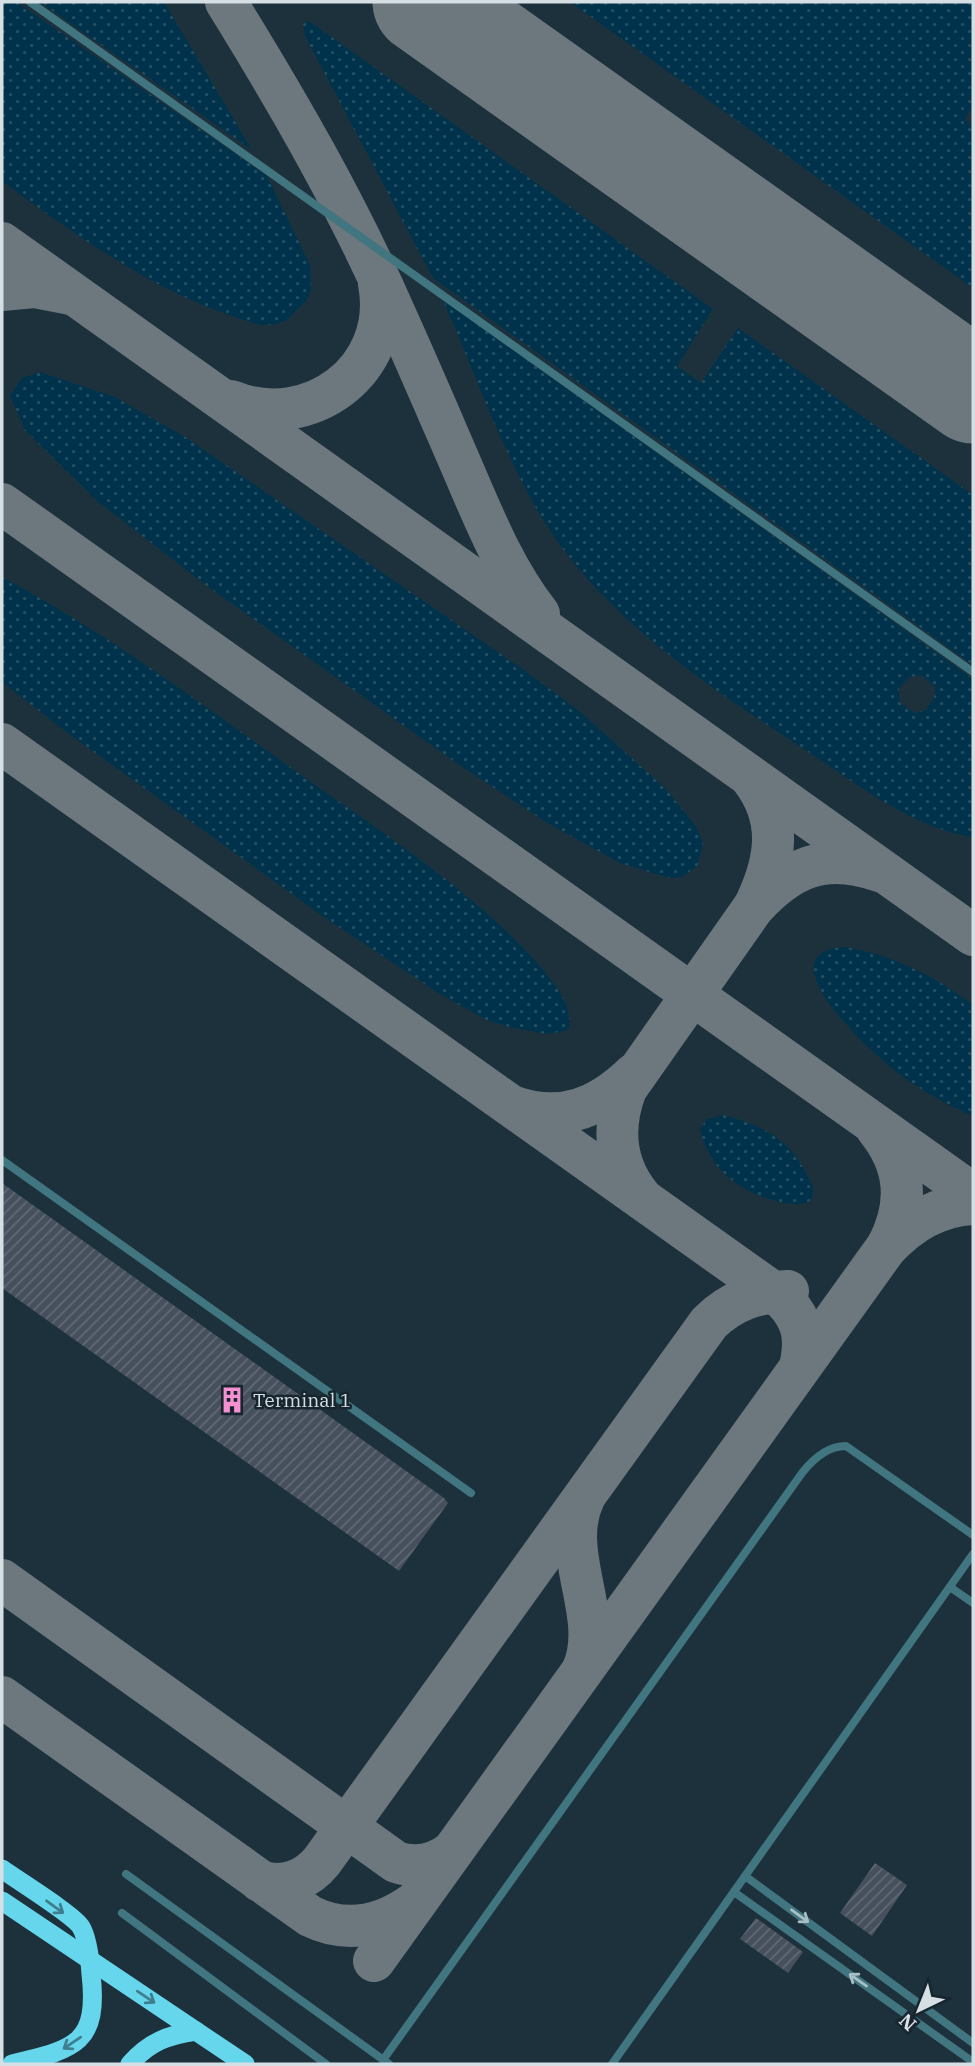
<svg xmlns="http://www.w3.org/2000/svg" width="975" height="2066" font-family="'IBM Plex Serif',serif">
<style>
.built{fill:#1c313c}
.grass{fill:url(#grass-dots);fill-rule:evenodd}
.lines{fill:none;stroke-linecap:round;stroke-linejoin:round}
.taxiway{stroke:#6c777e;stroke-width:42}
.runway{stroke:#6c777e;stroke-width:105}
.building{fill:url(#building-hatch)}
.service{stroke:#417580;stroke-width:8}
.trunk{stroke:#66d6ed;stroke-width:19}
.oneway{stroke:#3e7e8e}
.oneway2{stroke:#a9bfc6}
.labels{text-anchor:middle;dominant-baseline:central;stroke-width:5;stroke-linejoin:round;paint-order:stroke}
.poi-label{font-size:19px;fill:#d6dfe4;stroke:#17252e;text-anchor:start}
</style>
<defs>
<pattern id="grass-dots" width="8" height="8" patternUnits="userSpaceOnUse" patternTransform="scale(1.75)"><rect width="8" height="8" fill="#00334b"/><path d="M2 2h.1M6 6h.1" fill="none" stroke="#245065" stroke-width="1.8" stroke-linecap="round"/></pattern>
<pattern id="building-hatch" width="6" height="6" patternUnits="userSpaceOnUse" patternTransform="scale(1.75)"><rect width="6" height="6" fill="#46505d"/><path d="M-1 1l2-2M0 6l6-6M5 7l2-2" fill="none" stroke="#606974"/></pattern>
</defs>
<rect width="100%" height="100%" fill="#17252e"/>
<rect class="built" x="2" y="2" width="971" height="2062"/>
<g class="grass">
<path d="M 2,2 L 17,2 L 267,176 L 310,265 L 311,290 L 307,300 L 287,320 L 273,325 L 261,325 C 164,299 82,240 2,181 Z"/>
<path d="M 40,2 L 164,2 L 252,150 Z"/>
<path d="M 570,2 L 973,2 L 973,106 L 965,119 L 973,126 L 973,288 Z"/>
<path d="M 309,21 L 713,309 L 677,366 L 701,383 L 738,328 L 973,495 L 973,665 L 433,278 L 305,36 L 303,24 Z"/>
<path d="M 443,300 L 973,679 L 973,837 C 914,829 859,785 810,753 C 710,687 602,619 539,513 C 500,446 474,371 443,300 ZM 922,675 L 935,687 L 935,696 L 926,710 L 915,713 L 900,703 L 899,688 L 910,677 Z"/>
<path d="M 40,372 L 115,397 L 185,437 L 524,670 L 578,710 L 665,788 L 697,828 L 703,843 L 697,866 L 682,877 L 669,878 L 620,863 L 546,822 L 458,764 L 207,586 L 96,500 L 25,430 L 10,396 L 22,378 Z"/>
<path d="M 2,577 C 105,632 199,702 294,770 C 374,827 474,891 539,965 C 552,980 576,1009 568,1030 L 547,1034 L 509,1027 L 487,1020 L 440,994 L 321,915 L 65,731 L 2,682 Z"/>
<path d="M 845,947 C 893,955 935,976 973,1005 L 973,1116 C 949,1106 924,1092 902,1076 C 878,1059 758,952 845,947 Z"/>
<path d="M 724,1115 C 762,1126 788,1137 807,1175 C 812,1184 816,1191 810,1201 C 799,1206 788,1204 777,1201 C 739,1192 709,1169 700,1129 L 707,1119 Z"/>
</g>
<g class="lines">
<g class="taxiway">
<path d="M 226,2 C 288,102 348,206 395,314 C 419,367 442,421 465,474 C 486,523 506,572 539,614"/>
<path d="M 2,243 L 973,935"/>
<path d="M 2,290 L 34,287 L 70,294"/>
<path d="M 231,401 C 309,433 395,370 379,284"/>
<path d="M 2,504 L 973,1194"/>
<path d="M 2,744 L 784,1300 C 804,1321 806,1340 800,1367"/>
<path d="M 752,779 C 783,820 776,861 755,905"/>
<path d="M 514,1107 C 561,1123 599,1108 634,1074"/>
<path d="M 877,1129 C 907,1166 909,1205 887,1247"/>
<path d="M 640,1196 C 614,1164 612,1126 626,1089 L 753,908 C 790,867 825,852 879,871"/>
<path d="M 2,1580 L 396,1862 C 416,1869 435,1865 452,1852"/>
<path d="M 583,1669 C 606,1615 558,1553 584,1498"/>
<path d="M 2,1697 L 310,1916 C 346,1934 382,1926 414,1903"/>
<path d="M 260,1881 C 283,1889 307,1880 322,1861 L 709,1323 C 732,1300 756,1293 788,1291"/>
<path d="M 374,1961 L 886,1248 C 911,1222 937,1206 973,1204"/>
</g>
<path class="runway" d="M 425,2 L 973,391"/>
</g>
<g class="building">
<path d="M 2,1183 L 444,1498 L 448,1503 L 399,1571 L 2,1288 Z"/>
<path d="M 875,1863 L 907,1885 L 872,1936 L 840,1913 Z"/>
<path d="M 756,1918 L 803,1952 L 788,1973 L 740,1939 Z"/>
</g>
<g class="lines">
<g class="service">
<path d="M 30,2 L 973,672"/>
<path d="M 2,1160 L 471,1493"/>
<path d="M 950,1587 L 973,1603"/>
<path d="M 126,1874 L 389,2064"/>
<path d="M 745,1876 L 973,2043"/>
<path d="M 734,1892 L 973,2062"/>
<path d="M 122,1913 L 326,2064"/>
<path d="M 383,2060 L 802,1473 C 813,1459 827,1446 846,1446 L 973,1535"/>
<path d="M 612,2064 L 973,1554"/>
</g>
<g class="trunk">
<path d="M 2,1869 C 17,1880 74,1915 81,1927 C 88,1939 90,1960 91,1974 C 99,2045 74,2049 12,2064"/>
<path d="M 2,1901 L 245,2064"/>
<path d="M 130,2064 C 149,2042 168,2035 196,2031"/>
</g>
</g>
<defs><path id="oneway-shaft" d="M-6 0H5M1.5-3L5.5 0L1.5 3" fill="none" stroke-width="1.6" stroke-linecap="round" stroke-linejoin="round" transform="scale(1.75)"/></defs>
<g class="oneway">
<use href="#oneway-shaft" transform="translate(55 1907) rotate(36)"/>
<use href="#oneway-shaft" transform="translate(146 1997) rotate(34)"/>
<use href="#oneway-shaft" transform="translate(72 2043) rotate(146)"/>
</g>
<g class="oneway2">
<use href="#oneway-shaft" transform="translate(800 1916) rotate(36)"/>
<use href="#oneway-shaft" transform="translate(858 1980) rotate(-145)"/>
</g>
<defs>
<g id="building-bare" transform="scale(2.1)"><path d="M-4-6H4V6H1V3H-1V6H-4ZM-2.5-4.3h1.7v1.8h-1.7ZM.8-4.3h1.7v1.8H.8ZM-2.5-1h1.7V.8h-1.7ZM.8-1h1.7V.8H.8Z" fill="#f590d1" stroke="#17252e" stroke-width="2.5" paint-order="stroke"/></g>
</defs>
<g fill-rule="evenodd">
<use href="#building-bare" x="232" y="1400"/>
</g>
<g class="labels">
<g class="poi-label">
<text x="253" y="1400">Terminal 1</text>
</g>
</g>
<rect width="975" height="2066" fill="none" stroke="#d6dfe4" stroke-width="7"/>
<g transform="translate(919 2010) rotate(223)" stroke="#17252e" stroke-width="5" paint-order="stroke">
<path d="M0-5L12 26L0 18L-12 26Z" fill="#d6dfe4"/>
<text y="-10" font-size="19" font-weight="bold" text-anchor="middle" fill="#d6dfe4">N</text>
</g>
</svg>
